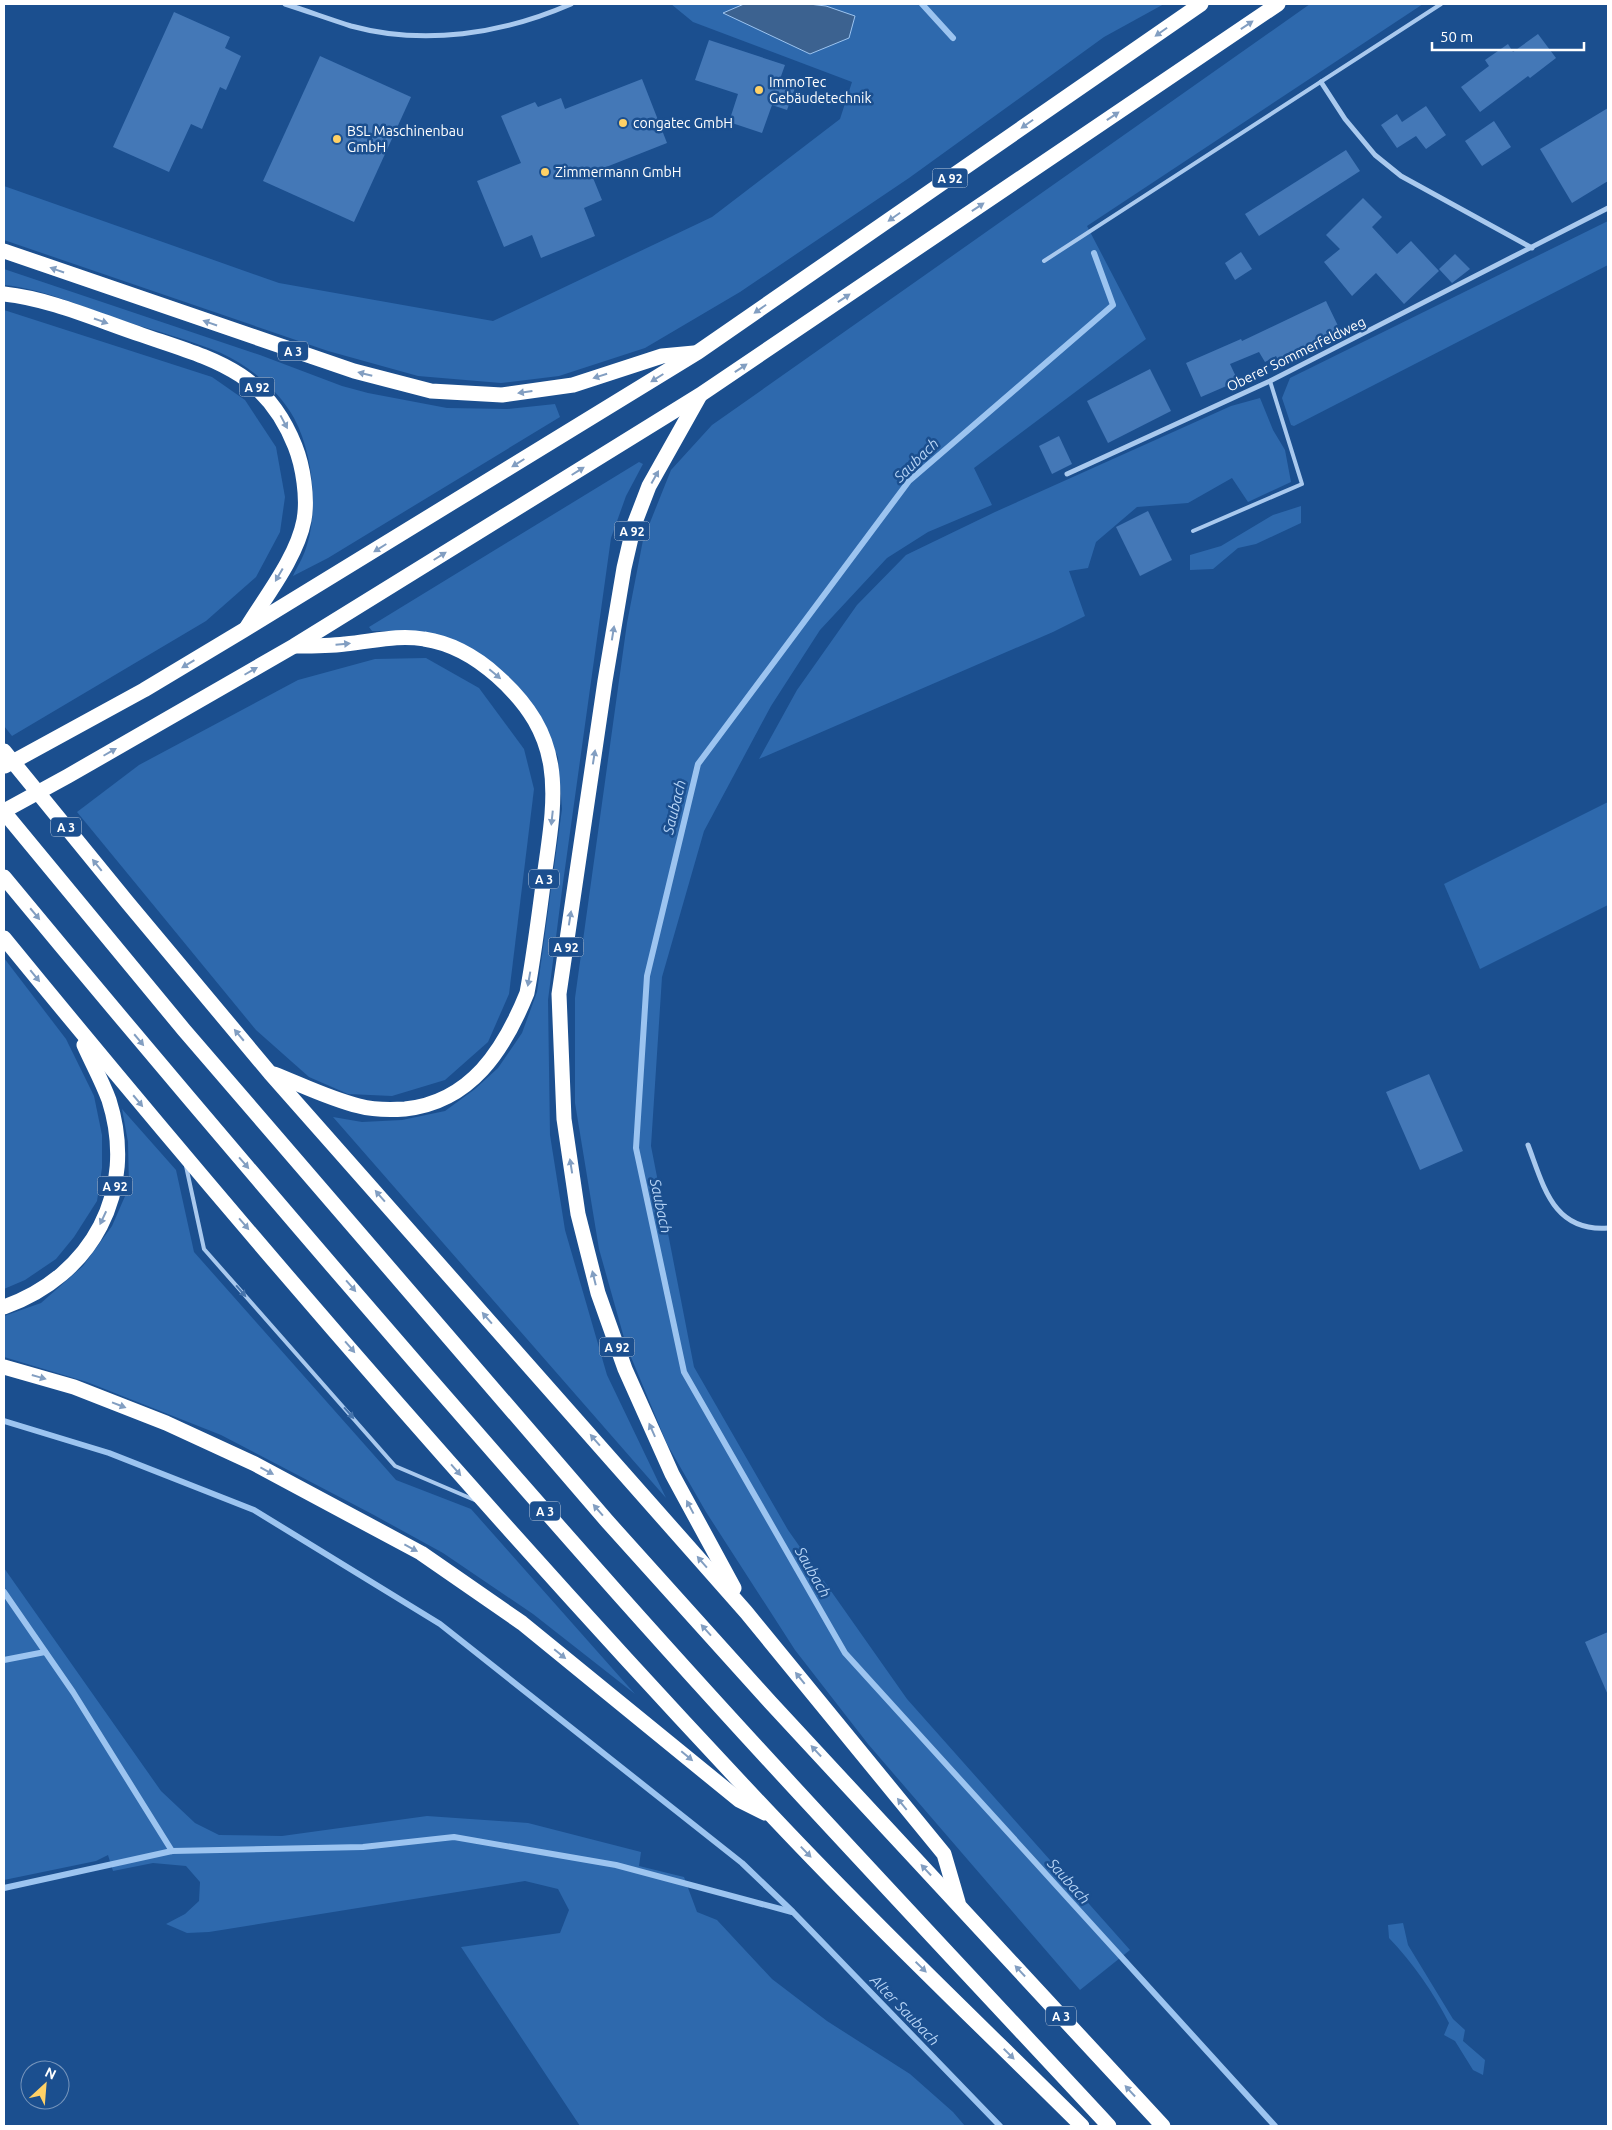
<svg xmlns="http://www.w3.org/2000/svg" width="1612" height="2130" font-family="Ubuntu,sans-serif">
<style>
.green{fill:#2e69ad}
.water{fill:#3c6290;stroke:#9cc4f0}
.lines{fill:none;stroke-linecap:round;stroke-linejoin:round}
.stream{stroke:#9cc4f0;stroke-width:6}
.building{fill:#4478b7}
.service{stroke:#a9c9ee;stroke-width:4}
.minor{stroke:#a9c9ee;stroke-width:5}
.motorway{stroke:#fff;stroke-width:15}
.oneway{fill:#829ec1}
.oneway2{fill:#4674ac}
.poi-dot{fill:#ffd166;stroke:#1b4f8f;stroke-width:2}
.labels{text-anchor:middle;dominant-baseline:central;stroke-width:5;stroke-linejoin:round;paint-order:stroke}
.shield{fill:#1b4f8f;stroke:#bbcadd;stroke-width:1}
.shield-label{font-size:12px;font-weight:bold;fill:#fff}
.poi-label{font-size:14px;fill:#fff;stroke:#1b4f8f;text-anchor:start}
.street-label{font-size:14px;fill:#fff;stroke:#1b4f8f}
.water-label{font-size:15px;font-style:italic;fill:#b5d3f5;stroke:#1b4f8f}
</style>
<rect width="100%" height="100%" fill="#1b4f8f"/>
<g class="green">
<path d="M 671,4 L 1164,4 L 1104,37 L 909,178 L 740,292 L 645,348 L 559,376 L 501,383 L 418,376 L 328,351 L 4,240 L 4,186 L 279,283 L 493,321 L 712,217 L 840,119 L 852,82 L 693,22 Z"/>
<path d="M 1310,4 L 1423,4 L 1087,226 L 1146,339 L 974,468 L 992,505 L 928,532 L 887,558 L 820,630 L 771,706 L 704,831 L 662,977 L 651,1146 L 694,1367 L 788,1530 L 907,1699 L 1130,1950 L 1080,1990 L 868,1744 L 795,1650 L 706,1512 L 667,1444 L 626,1345 L 599,1249 L 575,1103 L 575,998 L 627,623 L 643,540 L 671,470 L 712,425 Z"/>
<path d="M 1608,221 L 1608,265 L 1294,426 L 1291,425 L 1282,398 L 1290,378 Z"/>
<path d="M 4,269 L 260,355 L 342,386 L 368,393 L 447,408 L 507,409 L 555,404 L 560,417 L 328,558 L 293,576 C 297,567 303,558 306,548 C 319,511 313,453 294,418 C 279,391 250,366 221,353 C 190,340 156,331 124,321 C 88,309 41,288 4,285 Z"/>
<path d="M 4,310 L 212,377 L 245,400 L 276,447 L 285,497 L 280,532 L 256,577 L 206,621 L 12,736 L 4,726 Z"/>
<path d="M 1260,398 L 1273,430 L 1285,450 L 1291,482 L 1248,502 L 1232,478 L 1188,503 L 1137,507 L 1096,542 L 1088,568 L 1069,571 L 1085,616 L 1053,632 L 759,759 L 797,690 L 857,605 L 906,555 L 995,512 L 1231,406 Z"/>
<path d="M 639,462 L 643,464 L 626,496 L 611,538 L 562,890 L 548,1000 L 550,1135 L 565,1230 L 607,1375 L 666,1498 L 333,1117 L 362,1122 L 402,1120 L 445,1111 L 475,1089 L 498,1068 L 522,1033 L 537,992 L 562,809 L 558,757 L 536,712 L 494,667 L 407,631 L 372,631 L 369,627 Z"/>
<path d="M 1301,506 L 1301,523 L 1256,544 L 1238,548 L 1213,569 L 1190,570 L 1190,555 L 1221,546 L 1273,515 Z"/>
<path d="M 426,658 L 479,688 L 524,749 L 534,789 L 509,994 L 488,1042 L 445,1080 L 392,1096 L 348,1094 L 309,1077 L 256,1030 L 77,812 L 139,765 L 298,680 L 375,659 Z"/>
<path d="M 1608,802 L 1608,905 L 1480,969 L 1444,884 Z"/>
<path d="M 4,958 L 66,1039 L 94,1096 L 102,1135 L 102,1168 L 97,1201 L 74,1237 L 56,1259 L 25,1280 L 4,1289 Z"/>
<path d="M 122,1109 L 176,1170 L 194,1252 L 396,1480 L 471,1509 L 635,1694 L 533,1614 L 443,1553 L 372,1514 L 221,1435 L 87,1382 L 4,1357 L 4,1316 L 41,1303 L 83,1266 L 112,1226 L 129,1187 L 128,1142 Z"/>
<path d="M 4,1568 L 161,1791 L 195,1823 L 219,1835 L 282,1836 L 427,1816 L 528,1823 L 641,1852 L 639,1866 L 684,1877 L 697,1912 L 717,1920 L 772,1979 L 827,2021 L 910,2074 L 953,2112 L 965,2126 L 580,2126 L 461,1947 L 560,1933 L 569,1910 L 558,1889 L 525,1881 L 209,1932 L 187,1933 L 166,1924 L 185,1914 L 199,1901 L 200,1882 L 186,1866 L 153,1863 L 113,1871 L 108,1855 L 96,1861 L 4,1880 Z"/>
<path d="M 1403,1923 L 1408,1945 L 1453,2019 L 1465,2030 L 1463,2041 L 1485,2060 L 1483,2075 L 1473,2070 L 1455,2041 L 1444,2035 L 1449,2023 C 1433,1992 1413,1963 1389,1938 L 1388,1925 Z"/>
</g>
<path class="water" d="M 744,4 L 809,4 L 826,6 L 855,16 L 849,38 L 810,54 L 723,13 Z"/>
<g class="lines">
<g class="stream">
<path d="M 922,4 L 953,38"/>
<path d="M 1094,253 L 1113,305 L 909,481 L 698,764 L 647,976 L 636,1148 L 684,1372 L 845,1653 L 1275,2126"/>
<path d="M 4,1421 L 109,1453 L 254,1510 L 440,1624 L 742,1863 L 793,1912 L 1000,2126"/>
<path d="M 4,1592 L 73,1692 L 172,1851"/>
<path d="M 4,1660 L 45,1652"/>
<path d="M 4,1888 L 172,1851 L 363,1847 L 454,1837 L 616,1865 L 792,1912"/>
</g>
</g>
<g class="building">
<path d="M 174,12 L 230,37 L 225,48 L 241,56 L 226,90 L 220,87 L 202,129 L 191,124 L 169,172 L 113,147 Z"/>
<path d="M 1538,34 L 1556,58 L 1530,78 L 1528,76 L 1480,112 L 1461,87 L 1489,66 L 1485,60 L 1508,44 L 1513,52 Z"/>
<path d="M 709,40 L 785,65 L 780,79 L 796,85 L 787,110 L 772,105 L 762,133 L 729,122 L 738,94 L 695,80 Z"/>
<path d="M 320,56 L 411,97 L 354,222 L 263,181 Z"/>
<path d="M 642,79 L 667,143 L 591,173 L 602,200 L 584,208 L 595,236 L 541,258 L 532,235 L 504,247 L 477,181 L 521,163 L 501,116 L 535,102 L 538,107 L 561,98 L 565,109 Z"/>
<path d="M 1426,106 L 1446,135 L 1426,149 L 1416,136 L 1397,148 L 1381,125 L 1397,114 L 1402,122 Z"/>
<path d="M 1608,108 L 1608,181 L 1572,203 L 1540,149 Z"/>
<path d="M 1494,121 L 1511,147 L 1482,166 L 1465,141 Z"/>
<path d="M 1346,150 L 1360,171 L 1259,236 L 1245,214 Z"/>
<path d="M 1363,198 L 1382,217 L 1372,227 L 1397,254 L 1411,241 L 1439,271 L 1404,304 L 1376,273 L 1352,296 L 1324,262 L 1340,249 L 1326,235 Z"/>
<path d="M 1241,252 L 1252,269 L 1235,280 L 1225,263 Z"/>
<path d="M 1455,254 L 1470,269 L 1452,283 L 1439,269 Z"/>
<path d="M 1326,301 L 1340,330 L 1278,360 L 1276,356 L 1265,362 L 1259,352 L 1230,364 L 1238,381 L 1201,397 L 1186,363 L 1241,339 L 1242,341 Z"/>
<path d="M 1150,369 L 1171,411 L 1108,443 L 1087,401 Z"/>
<path d="M 1059,436 L 1072,464 L 1052,474 L 1039,446 Z"/>
<path d="M 1148,511 L 1172,560 L 1140,576 L 1116,527 Z"/>
<path d="M 1429,1074 L 1463,1151 L 1420,1170 L 1386,1092 Z"/>
<path d="M 1608,1632 L 1608,1695 L 1585,1642 Z"/>
</g>
<g class="lines">
<g class="service">
<path d="M 1044,261 L 1441,4"/>
<path d="M 1193,531 L 1302,484 L 1270,381"/>
<path d="M 186,1166 L 204,1249 L 395,1466 L 477,1501"/>
</g>
<g class="minor">
<path d="M 285,4 C 307,11 329,19 351,26 C 424,46 502,34 571,4"/>
<path d="M 1321,82 L 1345,119 L 1375,155 L 1401,176 L 1532,248"/>
<path d="M 1067,474 L 1270,381 L 1608,208"/>
<path d="M 1528,1145 C 1544,1187 1553,1232 1608,1228"/>
</g>
<g class="motorway">
<path d="M 4,251 L 354,371 L 431,391 L 502,395 L 573,385 L 662,356 L 694,353"/>
<path d="M 4,294 C 51,299 97,320 142,335 C 212,359 265,370 295,446 C 303,466 308,498 304,520 C 297,557 266,596 247,627"/>
<path d="M 699,397 L 649,486 L 634,525 L 624,568 L 605,681 L 559,994 L 564,1119 L 578,1214 L 598,1293 L 625,1369 L 672,1474 L 734,1588"/>
<path d="M 4,751 L 128,903 L 270,1073 L 746,1612 L 944,1854 L 958,1902"/>
<path d="M 5,766 L 144,690 L 244,630 L 698,352 L 1201,4"/>
<path d="M 4,811 L 68,776 L 294,646 L 700,395 L 1278,4"/>
<path d="M 4,812 L 184,1030 L 607,1521 L 770,1702 L 1163,2126"/>
<path d="M 4,877 C 191,1103 382,1326 576,1546 C 749,1743 930,1933 1109,2126"/>
<path d="M 4,938 C 251,1240 507,1535 774,1818 C 874,1924 979,2024 1082,2126"/>
<path d="M 274,1074 C 302,1085 330,1099 359,1106 C 374,1110 390,1110 405,1109 C 471,1102 504,1050 527,993 C 534,955 539,916 544,877 C 556,794 567,738 497,676 C 477,658 451,643 424,639 C 397,634 371,642 345,644 C 329,646 312,646 296,646"/>
<path d="M 4,1307 C 92,1276 138,1191 109,1100 C 102,1081 92,1063 84,1045"/>
<path d="M 4,1367 L 74,1387 L 166,1423 L 255,1464 L 421,1553 L 522,1623 L 739,1800 L 765,1813"/>
</g>
</g>
<defs><path id="oneway-solid" d="M-6-.8H1V-3.2L6.5 0L1 3.2V.8H-6Z" transform="scale(1.25)"/></defs>
<g class="oneway">
<use href="#oneway-solid" transform="translate(1247 25) rotate(-34)"/>
<use href="#oneway-solid" transform="translate(1161 32) rotate(145)"/>
<use href="#oneway-solid" transform="translate(1113 116) rotate(-34)"/>
<use href="#oneway-solid" transform="translate(1027 124) rotate(145)"/>
<use href="#oneway-solid" transform="translate(978 207) rotate(-34)"/>
<use href="#oneway-solid" transform="translate(894 217) rotate(145)"/>
<use href="#oneway-solid" transform="translate(57 270) rotate(-161)"/>
<use href="#oneway-solid" transform="translate(844 298) rotate(-34)"/>
<use href="#oneway-solid" transform="translate(760 309) rotate(145)"/>
<use href="#oneway-solid" transform="translate(101 321) rotate(19)"/>
<use href="#oneway-solid" transform="translate(210 323) rotate(-161)"/>
<use href="#oneway-solid" transform="translate(741 368) rotate(-34)"/>
<use href="#oneway-solid" transform="translate(365 374) rotate(-166)"/>
<use href="#oneway-solid" transform="translate(600 376) rotate(162)"/>
<use href="#oneway-solid" transform="translate(657 378) rotate(148)"/>
<use href="#oneway-solid" transform="translate(525 392) rotate(172)"/>
<use href="#oneway-solid" transform="translate(284 422) rotate(62)"/>
<use href="#oneway-solid" transform="translate(518 463) rotate(148)"/>
<use href="#oneway-solid" transform="translate(578 471) rotate(-32)"/>
<use href="#oneway-solid" transform="translate(655 477) rotate(-61)"/>
<use href="#oneway-solid" transform="translate(380 548) rotate(148)"/>
<use href="#oneway-solid" transform="translate(440 556) rotate(-32)"/>
<use href="#oneway-solid" transform="translate(279 575) rotate(120)"/>
<use href="#oneway-solid" transform="translate(613 633) rotate(-81)"/>
<use href="#oneway-solid" transform="translate(343 644) rotate(-5)"/>
<use href="#oneway-solid" transform="translate(188 664) rotate(149)"/>
<use href="#oneway-solid" transform="translate(251 671) rotate(-30)"/>
<use href="#oneway-solid" transform="translate(495 674) rotate(40)"/>
<use href="#oneway-solid" transform="translate(110 752) rotate(-30)"/>
<use href="#oneway-solid" transform="translate(594 757) rotate(-81)"/>
<use href="#oneway-solid" transform="translate(552 818) rotate(96)"/>
<use href="#oneway-solid" transform="translate(97 865) rotate(-129)"/>
<use href="#oneway-solid" transform="translate(35 914) rotate(50)"/>
<use href="#oneway-solid" transform="translate(570 918) rotate(-81)"/>
<use href="#oneway-solid" transform="translate(35 976) rotate(51)"/>
<use href="#oneway-solid" transform="translate(529 979) rotate(100)"/>
<use href="#oneway-solid" transform="translate(239 1035) rotate(-130)"/>
<use href="#oneway-solid" transform="translate(139 1040) rotate(50)"/>
<use href="#oneway-solid" transform="translate(138 1101) rotate(50)"/>
<use href="#oneway-solid" transform="translate(244 1163) rotate(49)"/>
<use href="#oneway-solid" transform="translate(571 1166) rotate(-99)"/>
<use href="#oneway-solid" transform="translate(380 1196) rotate(-131)"/>
<use href="#oneway-solid" transform="translate(103 1218) rotate(115)"/>
<use href="#oneway-solid" transform="translate(244 1224) rotate(49)"/>
<use href="#oneway-solid" transform="translate(594 1278) rotate(-104)"/>
<use href="#oneway-solid" transform="translate(351 1286) rotate(49)"/>
<use href="#oneway-solid" transform="translate(487 1318) rotate(-131)"/>
<use href="#oneway-solid" transform="translate(350 1347) rotate(49)"/>
<use href="#oneway-solid" transform="translate(39 1377) rotate(16)"/>
<use href="#oneway-solid" transform="translate(119 1405) rotate(21)"/>
<use href="#oneway-solid" transform="translate(652 1430) rotate(-114)"/>
<use href="#oneway-solid" transform="translate(595 1440) rotate(-131)"/>
<use href="#oneway-solid" transform="translate(456 1470) rotate(49)"/>
<use href="#oneway-solid" transform="translate(267 1471) rotate(28)"/>
<use href="#oneway-solid" transform="translate(690 1507) rotate(-118)"/>
<use href="#oneway-solid" transform="translate(598 1510) rotate(-131)"/>
<use href="#oneway-solid" transform="translate(411 1548) rotate(28)"/>
<use href="#oneway-solid" transform="translate(702 1562) rotate(-131)"/>
<use href="#oneway-solid" transform="translate(706 1630) rotate(-132)"/>
<use href="#oneway-solid" transform="translate(560 1654) rotate(39)"/>
<use href="#oneway-solid" transform="translate(800 1678) rotate(-129)"/>
<use href="#oneway-solid" transform="translate(816 1751) rotate(-133)"/>
<use href="#oneway-solid" transform="translate(687 1756) rotate(40)"/>
<use href="#oneway-solid" transform="translate(902 1804) rotate(-129)"/>
<use href="#oneway-solid" transform="translate(806 1852) rotate(46)"/>
<use href="#oneway-solid" transform="translate(926 1870) rotate(-133)"/>
<use href="#oneway-solid" transform="translate(921 1967) rotate(44)"/>
<use href="#oneway-solid" transform="translate(1020 1971) rotate(-133)"/>
<use href="#oneway-solid" transform="translate(1009 2054) rotate(45)"/>
<use href="#oneway-solid" transform="translate(1130 2091) rotate(-133)"/>
</g>
<g class="oneway2">
<use href="#oneway-solid" transform="translate(241 1291) rotate(49)"/>
<use href="#oneway-solid" transform="translate(349 1413) rotate(49)"/>
</g>
<g class="poi-dot">
<circle cx="759" cy="90" r="5"/>
<circle cx="623" cy="123" r="5"/>
<circle cx="337" cy="139" r="5"/>
<circle cx="545" cy="172" r="5"/>
</g>
<g class="labels">
<g class="shield">
<rect x="932.5" y="168.5" width="35" height="19" rx="4"/>
<rect x="278" y="341.5" width="30" height="19" rx="4"/>
<rect x="239.5" y="377.5" width="35" height="19" rx="4"/>
<rect x="614.5" y="521.5" width="35" height="19" rx="4"/>
<rect x="51" y="817.5" width="30" height="19" rx="4"/>
<rect x="529" y="869.5" width="30" height="19" rx="4"/>
<rect x="548.5" y="937.5" width="35" height="19" rx="4"/>
<rect x="97.5" y="1176.5" width="35" height="19" rx="4"/>
<rect x="599.5" y="1337.5" width="35" height="19" rx="4"/>
<rect x="530" y="1501.5" width="30" height="19" rx="4"/>
<rect x="1046" y="2006.5" width="30" height="19" rx="4"/>
</g>
<g class="shield-label">
<text x="950" y="178">A 92</text>
<text x="293" y="351">A 3</text>
<text x="257" y="387">A 92</text>
<text x="632" y="531">A 92</text>
<text x="66" y="827">A 3</text>
<text x="544" y="879">A 3</text>
<text x="566" y="947">A 92</text>
<text x="115" y="1186">A 92</text>
<text x="617" y="1347">A 92</text>
<text x="545" y="1511">A 3</text>
<text x="1061" y="2016">A 3</text>
</g>
<g class="poi-label">
<text x="769" y="82">ImmoTec<tspan x="769" dy="16">Gebäudetechnik</tspan></text>
<text x="633" y="123">congatec GmbH</text>
<text x="347" y="131">BSL Maschinenbau<tspan x="347" dy="16">GmbH</tspan></text>
<text x="555" y="172">Zimmermann GmbH</text>
</g>
<g class="street-label">
<text transform="translate(1296 354) rotate(-26)">Oberer Sommerfeldweg</text>
</g>
<g class="water-label">
<text transform="translate(916 460) rotate(-44)">Saubach</text>
<text transform="translate(674 807) rotate(-76)">Saubach</text>
<text transform="translate(661 1206) rotate(78)">Saubach</text>
<text transform="translate(813 1572) rotate(60)">Saubach</text>
<text transform="translate(1069 1881) rotate(48)">Saubach</text>
<text transform="translate(905 2010) rotate(46)">Alter Saubach</text>
</g>
</g>
<rect width="1612" height="2130" fill="none" stroke="#ffffff" stroke-width="10"/>
<g transform="translate(45 2085) rotate(26)"><circle r="24" fill="#1b4f8f" stroke="#7695bc"/>
<path d="M0-4L9 19L0 12L-9 19Z" fill="#ffd166"/>
<text y="-8" font-size="14" font-weight="bold" text-anchor="middle" fill="#ffffff">N</text>
</g>
<path d="M1432 42v8h152v-8" fill="none" stroke="#ffffff" stroke-width="2.5"/>
<text x="1440" y="42" font-size="15" fill="#ffffff" stroke="#1b4f8f" stroke-width="4" paint-order="stroke">50 m</text>
</svg>
